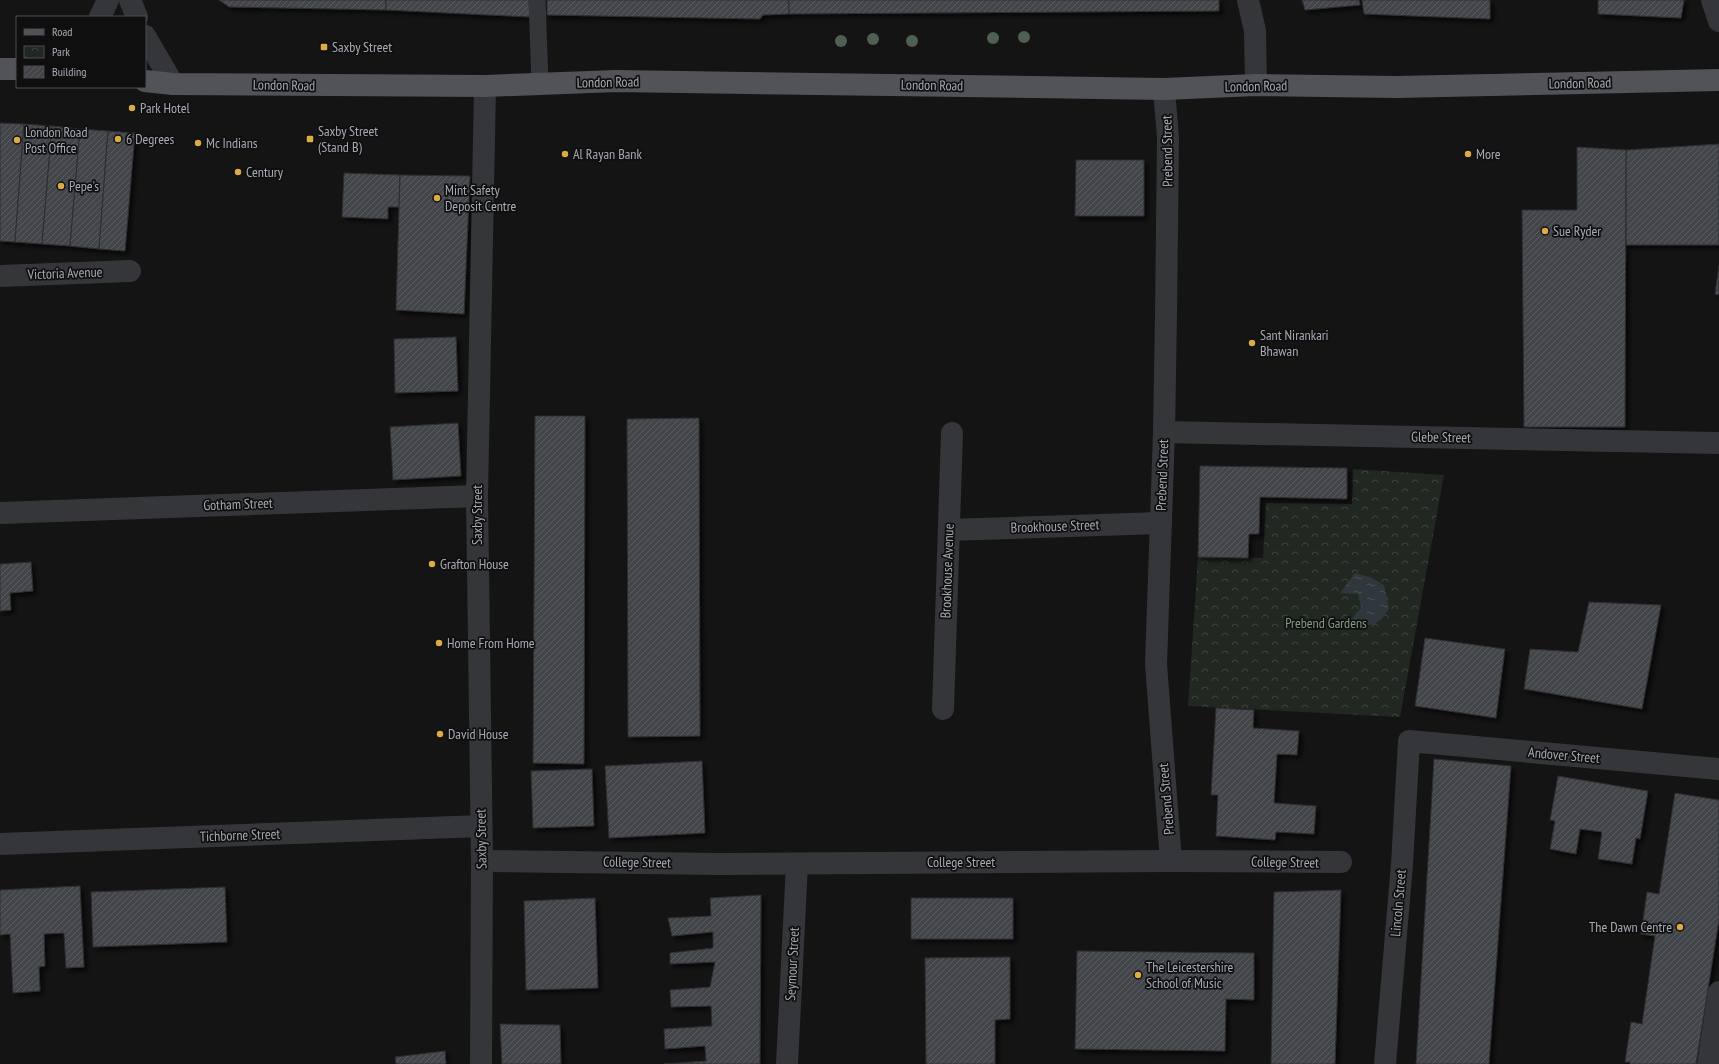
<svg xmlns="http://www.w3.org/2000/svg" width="1719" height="1064" font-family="'PT Sans Narrow',sans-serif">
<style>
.park{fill:url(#park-crowns)}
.water{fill:url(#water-ripples)}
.building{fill:url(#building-hatch);stroke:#2e2e31;filter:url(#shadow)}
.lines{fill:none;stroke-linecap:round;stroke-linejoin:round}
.lane{stroke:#35363a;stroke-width:17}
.street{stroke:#35363a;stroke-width:22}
.primary{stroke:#525358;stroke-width:22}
.tree{fill:#4f5f52}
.poi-dot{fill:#dbab46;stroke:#0f0f10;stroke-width:1.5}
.labels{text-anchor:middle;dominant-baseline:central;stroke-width:3.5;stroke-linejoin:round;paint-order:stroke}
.poi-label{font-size:14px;fill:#a7abb4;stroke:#0f0f10;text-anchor:start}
.street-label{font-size:14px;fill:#a7abb4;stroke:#0f0f10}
.park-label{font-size:14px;fill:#809d83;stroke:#0f0f10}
</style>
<defs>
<pattern id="park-crowns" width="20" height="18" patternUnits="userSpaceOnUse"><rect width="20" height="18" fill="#212721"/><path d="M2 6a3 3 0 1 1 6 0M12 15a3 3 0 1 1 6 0" fill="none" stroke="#3e443f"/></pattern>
<pattern id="water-ripples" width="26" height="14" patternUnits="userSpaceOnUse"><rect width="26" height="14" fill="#2f363c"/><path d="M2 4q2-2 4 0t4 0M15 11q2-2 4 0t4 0" fill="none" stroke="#4a5056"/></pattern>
<pattern id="building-hatch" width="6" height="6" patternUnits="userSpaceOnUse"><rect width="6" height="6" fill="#434448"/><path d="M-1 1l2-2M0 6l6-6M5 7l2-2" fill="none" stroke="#5b5c60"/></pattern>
<filter id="shadow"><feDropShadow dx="3.5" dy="3.5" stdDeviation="2" flood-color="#0009"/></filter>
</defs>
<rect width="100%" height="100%" fill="#141415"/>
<path class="park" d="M 1353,469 L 1444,475 L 1400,717 L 1188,706 L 1198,557 L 1263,558 L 1266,503 L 1352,504 Z"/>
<path class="water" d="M 1355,573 L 1370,577 L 1384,585 L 1389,609 C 1378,625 1372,627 1352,625 L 1350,620 L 1361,608 L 1358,594 L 1340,593 Z"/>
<g class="building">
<path d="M 219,0 L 386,0 L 386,10 L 229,7 Z"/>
<path d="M 386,0 L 529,0 L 530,17 L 386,10 Z"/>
<path d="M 547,0 L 789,0 L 789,14 L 763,15 L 760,19 L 547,15 Z"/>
<path d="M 789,0 L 1219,0 L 1219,11 L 789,14 Z"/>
<path d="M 1302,0 L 1359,0 L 1360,5 L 1305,10 Z"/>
<path d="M 1362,0 L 1490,0 L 1490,19 L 1364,14 Z"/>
<path d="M 1598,0 L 1684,0 L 1681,18 L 1598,14 Z"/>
<path d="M 0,123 L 24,124 L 15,242 L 0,241 Z"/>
<path d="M 24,124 L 52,126 L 42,244 L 15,242 Z"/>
<path d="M 52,126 L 80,129 L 70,246 L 42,244 Z"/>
<path d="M 80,129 L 108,131 L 99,249 L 70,246 Z"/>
<path d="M 108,131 L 135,133 L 125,251 L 99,249 Z"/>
<path d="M 1719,144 L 1719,245 L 1626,245 L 1626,150 Z"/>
<path d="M 1577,147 L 1626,150 L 1625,427 L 1524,427 L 1522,210 L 1577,210 Z"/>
<path d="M 1076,160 L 1144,160 L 1144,216 L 1075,216 Z"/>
<path d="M 344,173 L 400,175 L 399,207 L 388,207 L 388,219 L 342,217 Z"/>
<path d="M 400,175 L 470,176 L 464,314 L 396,310 Z"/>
<path d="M 1719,265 L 1719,295 L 1715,294 Z"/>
<path d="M 456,337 L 458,391 L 395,393 L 394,339 Z"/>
<path d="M 535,416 L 585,416 L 584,764 L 533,763 Z"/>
<path d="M 699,418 L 700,736 L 628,737 L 627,419 Z"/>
<path d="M 458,423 L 461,476 L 393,480 L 390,427 Z"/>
<path d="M 1200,466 L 1347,468 L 1347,499 L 1260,497 L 1259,534 L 1249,534 L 1248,558 L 1198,557 Z"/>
<path d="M 31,562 L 33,591 L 10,593 L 11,610 L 0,611 L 0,564 Z"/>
<path d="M 1589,602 L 1661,605 L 1642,709 L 1524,689 L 1530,649 L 1578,652 Z"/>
<path d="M 1425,638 L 1505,649 L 1496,718 L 1415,706 Z"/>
<path d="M 1216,708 L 1254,710 L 1253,728 L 1299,731 L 1297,755 L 1277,754 L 1274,803 L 1316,806 L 1314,834 L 1276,832 L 1275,840 L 1216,836 L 1218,795 L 1211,795 Z"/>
<path d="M 1434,759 L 1511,766 L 1489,1064 L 1416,1064 Z"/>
<path d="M 702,761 L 705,833 L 609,838 L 605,766 Z"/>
<path d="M 592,769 L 594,826 L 533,828 L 531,771 Z"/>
<path d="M 1558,776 L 1648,791 L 1640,839 L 1636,838 L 1632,864 L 1598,859 L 1602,832 L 1580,829 L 1576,854 L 1550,849 L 1555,821 L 1550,820 Z"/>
<path d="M 1675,793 L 1719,800 L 1719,920 L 1696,1064 L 1630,1064 L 1630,1062 L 1625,1062 L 1631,1022 L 1642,1024 L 1655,936 L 1641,934 L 1647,892 L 1659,894 Z"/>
<path d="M 80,886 L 84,967 L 66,968 L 64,933 L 44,934 L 45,966 L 39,967 L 40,991 L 13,993 L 10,934 L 0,935 L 0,890 Z"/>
<path d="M 225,887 L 227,942 L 93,947 L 91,892 Z"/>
<path d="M 1341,890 L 1335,1064 L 1271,1064 L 1274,892 Z"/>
<path d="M 761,895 L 760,1064 L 664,1064 L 706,1061 L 705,1046 L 665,1049 L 664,1029 L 712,1026 L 711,1006 L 671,1007 L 670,990 L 710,987 L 715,962 L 670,964 L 670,953 L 713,948 L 713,932 L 672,936 L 668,918 L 711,916 L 710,898 Z"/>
<path d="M 595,898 L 598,988 L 526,990 L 524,901 Z"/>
<rect x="911" y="898" width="102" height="41"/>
<path d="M 1077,951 L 1254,953 L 1254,1000 L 1226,999 L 1225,1051 L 1075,1049 Z"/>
<path d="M 1010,957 L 1010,1019 L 995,1020 L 995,1064 L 926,1064 L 925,958 Z"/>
<path d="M 500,1024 L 560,1025 L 561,1064 L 502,1064 Z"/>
<path d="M 445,1051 L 446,1064 L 396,1064 L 395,1057 Z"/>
</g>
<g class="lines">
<path class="lane" d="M 537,0 L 540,84"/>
<g class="street">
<path d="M 130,0 L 137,17"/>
<path d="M 1248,0 L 1255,31 L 1256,85"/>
<path d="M 1712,0 L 1719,21"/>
<path d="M 100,17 L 108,0"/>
<path d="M 145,36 L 173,84"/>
<path d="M 1164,89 L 1168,138 L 1166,315 L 1164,432 L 1156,664 L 1171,861"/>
<path d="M 0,276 L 130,271"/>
<path d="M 1164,432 L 1719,443"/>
<path d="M 0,513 L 477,496"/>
<path d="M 949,530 L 1161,523"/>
<path d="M 943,709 L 952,433"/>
<path d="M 0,844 L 481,826"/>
<path d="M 482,861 L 719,864 L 1171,861 L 1341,862"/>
<path d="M 481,1064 L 482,861 L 477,496 L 485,86"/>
<path d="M 787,1064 L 797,864"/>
<path d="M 1385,1064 L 1402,864 L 1409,741 L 1719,769"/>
<path d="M 1708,1064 L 1719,992"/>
</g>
<g class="primary">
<path d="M 0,69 L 17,69"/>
<path d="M 145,81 L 173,84 L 485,86 L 616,81 L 1164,89 L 1256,85 L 1396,87 L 1719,80"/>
</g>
</g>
<g class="tree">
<circle cx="1024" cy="37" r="6"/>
<circle cx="993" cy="38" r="6"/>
<circle cx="873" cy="39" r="6"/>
<circle cx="841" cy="41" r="6"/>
<circle cx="912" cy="41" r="6"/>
</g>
<g class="poi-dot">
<rect x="320" y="43" width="8" height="8" rx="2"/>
<circle cx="132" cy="108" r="4"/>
<circle cx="118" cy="139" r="4"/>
<rect x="306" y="135" width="8" height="8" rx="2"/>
<circle cx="17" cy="140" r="4"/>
<circle cx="198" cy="143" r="4"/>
<circle cx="565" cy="154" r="4"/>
<circle cx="1468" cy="154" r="4"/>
<circle cx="238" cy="172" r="4"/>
<circle cx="61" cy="186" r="4"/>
<circle cx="437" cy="198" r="4"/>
<circle cx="1545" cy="231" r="4"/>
<circle cx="1252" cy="343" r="4"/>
<circle cx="432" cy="564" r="4"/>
<circle cx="439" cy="643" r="4"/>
<circle cx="440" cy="734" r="4"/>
<circle cx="1680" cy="927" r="4"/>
<circle cx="1138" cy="975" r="4"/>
</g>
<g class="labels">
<g class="poi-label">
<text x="332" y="47">Saxby Street</text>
<text x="140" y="108">Park Hotel</text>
<text x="318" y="131">Saxby Street<tspan x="318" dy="16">(Stand B)</tspan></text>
<text x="25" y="132">London Road<tspan x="25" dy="16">Post Office</tspan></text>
<text x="126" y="139">6 Degrees</text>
<text x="206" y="143">Mc Indians</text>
<text x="573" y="154">Al Rayan Bank</text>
<text x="1476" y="154">More</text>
<text x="246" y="172">Century</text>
<text x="69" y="186">Pepe's</text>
<text x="445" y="190">Mint Safety<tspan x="445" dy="16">Deposit Centre</tspan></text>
<text x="1553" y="231">Sue Ryder</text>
<text x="1260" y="335">Sant Nirankari<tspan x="1260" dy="16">Bhawan</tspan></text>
<text x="440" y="564">Grafton House</text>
<text x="447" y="643">Home From Home</text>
<text x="448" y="734">David House</text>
<text x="1672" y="927" text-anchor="end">The Dawn Centre</text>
<text x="1146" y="967">The Leicestershire<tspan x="1146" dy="16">School of Music</tspan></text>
</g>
<g class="street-label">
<text transform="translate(608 82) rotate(-1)">London Road</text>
<text transform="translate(1580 83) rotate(-1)">London Road</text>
<text transform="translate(284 85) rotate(1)">London Road</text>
<text transform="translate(932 85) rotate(1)">London Road</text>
<text transform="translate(1256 86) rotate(-1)">London Road</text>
<text transform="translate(1167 151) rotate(-91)">Prebend Street</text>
<text transform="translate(65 273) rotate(-2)">Victoria Avenue</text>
<text transform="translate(1441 437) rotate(1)">Glebe Street</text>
<text transform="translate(1162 475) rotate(-88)">Prebend Street</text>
<text transform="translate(238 504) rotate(-2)">Gotham Street</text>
<text transform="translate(477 515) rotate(-90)">Saxby Street</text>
<text transform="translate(1055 526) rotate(-2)">Brookhouse Street</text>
<text transform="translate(947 571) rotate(-88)">Brookhouse Avenue</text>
<text transform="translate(1564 755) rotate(5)">Andover Street</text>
<text transform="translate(1166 799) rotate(-95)">Prebend Street</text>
<text transform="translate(240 835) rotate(-2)">Tichborne Street</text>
<text transform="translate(481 839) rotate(-91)">Saxby Street</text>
<text transform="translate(637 862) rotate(1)">College Street</text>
<text x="961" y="862">College Street</text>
<text transform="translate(1285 862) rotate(1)">College Street</text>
<text transform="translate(1398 903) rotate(-85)">Lincoln Street</text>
<text transform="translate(792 964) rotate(-87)">Seymour Street</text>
</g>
<g class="park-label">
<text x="1326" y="623">Prebend Gardens</text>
</g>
</g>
<rect x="16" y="16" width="130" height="72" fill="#0f0f10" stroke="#4c4d52"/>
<rect x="24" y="29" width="20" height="6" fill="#525358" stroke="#4c4d52"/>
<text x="52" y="36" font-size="12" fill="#a7abb4">Road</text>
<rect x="24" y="46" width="20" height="12" fill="url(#park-crowns)" stroke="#4c4d52"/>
<text x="52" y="56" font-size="12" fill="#a7abb4">Park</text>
<rect x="24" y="66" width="20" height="12" fill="url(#building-hatch)" stroke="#4c4d52"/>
<text x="52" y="76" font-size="12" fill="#a7abb4">Building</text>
</svg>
